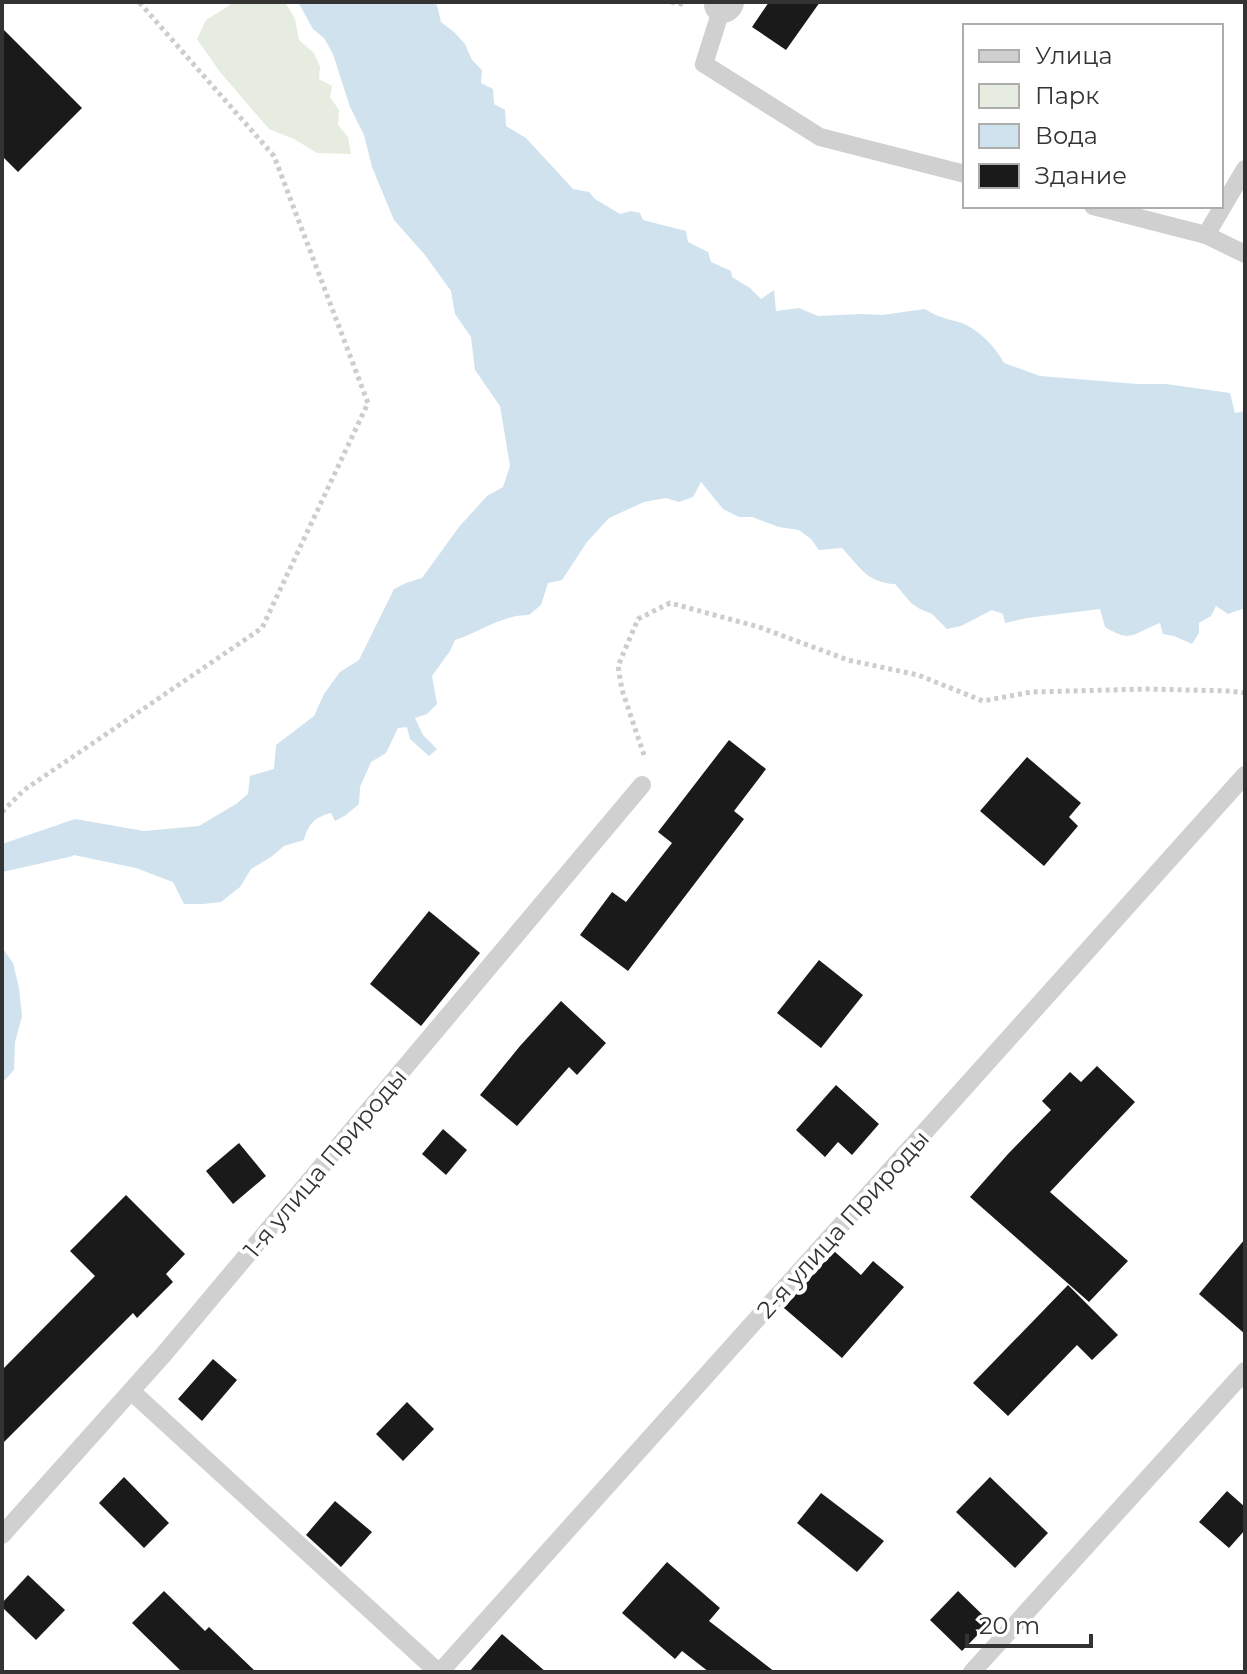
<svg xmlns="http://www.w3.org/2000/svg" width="1247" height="1674" font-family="Montserrat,sans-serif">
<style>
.green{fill:#e6ecdf}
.water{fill:#cfe2ee}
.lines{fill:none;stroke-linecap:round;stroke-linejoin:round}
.stream{stroke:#cfe2ee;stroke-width:12}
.building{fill:#1a1a1a}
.path{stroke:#cdcdcd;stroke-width:5;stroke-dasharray:4 4;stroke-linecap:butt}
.lane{stroke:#d0d0d0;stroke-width:18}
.street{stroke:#d0d0d0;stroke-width:38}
.labels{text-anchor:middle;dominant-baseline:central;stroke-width:8;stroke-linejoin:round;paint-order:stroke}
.street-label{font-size:24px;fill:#333;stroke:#fff}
</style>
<rect width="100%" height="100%" fill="#fff"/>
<path class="green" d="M 231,2 L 285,2 L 295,19 L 299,40 L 314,53 L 320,67 L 319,79 L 332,86 L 330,97 L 339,110 L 338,125 L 348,137 L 351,154 L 317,153 L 294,139 L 269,129 L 220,72 L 197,39 L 206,20 L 230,5 Z"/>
<g class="water">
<path d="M 298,2 L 433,2 L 437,5 L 441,22 L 454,32 L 465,44 L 472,60 L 482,70 L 481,83 L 493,89 L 494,104 L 505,110 L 506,126 L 526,138 L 573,189 L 589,192 L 595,199 L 620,214 L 631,211 L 640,213 L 643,220 L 686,231 L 688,242 L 708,252 L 711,262 L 731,271 L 732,277 L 750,288 L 761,299 L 774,290 L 776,311 L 799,308 L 818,316 L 861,314 L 882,315 L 925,309 C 937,317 948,319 962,323 C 980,331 995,346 1004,363 L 1040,376 L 1137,384 L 1166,384 L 1230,393 L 1235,413 L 1245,411 L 1245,608 L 1228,614 L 1216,606 L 1211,616 L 1199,623 L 1199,633 L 1192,644 L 1174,636 L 1163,634 L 1160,623 C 1133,633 1132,644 1105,627 L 1100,609 L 1027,618 L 1005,623 L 1003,614 L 992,610 L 961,626 L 947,629 L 932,614 L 920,609 L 911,603 L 895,584 C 867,583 859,566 842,548 L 819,550 L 811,539 L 799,530 L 779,527 L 752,517 L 739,517 L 723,509 L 701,482 L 693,497 L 679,502 L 666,498 L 644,502 L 609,518 L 587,542 L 562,580 L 548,583 L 541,605 L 529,615 C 501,615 481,632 455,640 L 450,651 L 432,676 L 437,704 L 427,714 L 415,718 L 423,735 L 437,749 L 429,756 L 410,739 L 407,727 L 398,728 L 386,753 L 371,762 L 360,787 L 359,804 L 346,815 L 335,821 L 331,813 C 315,817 308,824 304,840 L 284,846 L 271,857 L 251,869 L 240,887 L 221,902 L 203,904 L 184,904 L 173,882 L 136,868 L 64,853 L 2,866 L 2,844 L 75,819 L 144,831 L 199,826 L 236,804 L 248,794 L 250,776 L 274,769 L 276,745 L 314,716 L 324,694 L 340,672 L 359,660 L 394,589 L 406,583 L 422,578 L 459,527 L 487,496 L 503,487 L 510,466 L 500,406 L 475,370 L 471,337 L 455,314 L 451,291 L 425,255 L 394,220 L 372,167 L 364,135 L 350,107 L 333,54 L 324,38 L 313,29 Z"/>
<path d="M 2,947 L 13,963 L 19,988 L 22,1016 L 15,1042 L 14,1070 L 2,1083 Z"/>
</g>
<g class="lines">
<path class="stream" d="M 2,866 L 69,851"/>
</g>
<g class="building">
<path d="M 769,2 L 820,2 L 786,50 L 752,27 Z"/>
<path d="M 2,28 L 82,108 L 18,172 L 2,156 Z"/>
<path d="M 729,740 L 766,769 L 734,811 L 744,819 L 628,971 L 580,935 L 612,892 L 626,902 L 672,843 L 658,832 Z"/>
<path d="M 1027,757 L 1081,803 L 1069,817 L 1078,826 L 1044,866 L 980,811 Z"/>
<path d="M 429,911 L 480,953 L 421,1026 L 370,984 Z"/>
<path d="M 819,960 L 863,995 L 821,1048 L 777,1013 Z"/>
<path d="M 561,1001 L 606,1043 L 577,1075 L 569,1067 L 517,1126 L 480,1095 L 520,1046 Z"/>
<path d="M 1097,1066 L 1135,1102 L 1050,1192 L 1128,1261 L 1089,1302 L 970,1197 L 1008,1154 L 1051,1110 L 1042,1101 L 1070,1072 L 1081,1082 Z"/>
<path d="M 836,1085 L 879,1124 L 852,1155 L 838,1142 L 825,1157 L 796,1130 Z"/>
<path d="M 443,1129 L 467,1150 L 446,1175 L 422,1154 Z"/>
<path d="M 239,1143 L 266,1176 L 233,1204 L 206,1171 Z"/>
<path d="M 126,1195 L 185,1254 L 166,1274 L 173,1282 L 137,1318 L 133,1313 L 2,1444 L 2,1370 L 95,1276 L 70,1251 Z"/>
<path d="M 1245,1239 L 1245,1334 L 1199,1294 Z"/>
<path d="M 834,1251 L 861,1275 L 873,1261 L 904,1287 L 842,1358 L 784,1308 Z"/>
<path d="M 1068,1285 L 1118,1335 L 1092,1360 L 1077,1345 L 1008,1416 L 973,1383 Z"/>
<path d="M 213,1359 L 237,1380 L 202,1421 L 178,1399 Z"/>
<path d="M 407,1402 L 434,1429 L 403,1461 L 376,1434 Z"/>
<path d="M 124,1477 L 169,1523 L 144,1548 L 99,1503 Z"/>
<path d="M 990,1477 L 1048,1533 L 1015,1568 L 956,1512 Z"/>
<path d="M 1227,1491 L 1245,1507 L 1245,1530 L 1229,1548 L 1199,1522 Z"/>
<path d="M 821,1493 L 884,1541 L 857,1572 L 797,1523 Z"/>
<path d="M 335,1501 L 372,1532 L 341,1567 L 306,1535 Z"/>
<path d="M 667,1562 L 720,1608 L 709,1621 L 775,1672 L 709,1672 L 682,1651 L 675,1659 L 622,1613 Z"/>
<path d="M 28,1575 L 65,1610 L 36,1640 L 2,1607 L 2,1603 Z"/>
<path d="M 164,1591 L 205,1631 L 209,1627 L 256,1672 L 182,1672 L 132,1623 Z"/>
<path d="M 958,1591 L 990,1622 L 962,1651 L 930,1620 Z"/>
<path d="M 502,1634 L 546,1672 L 469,1672 Z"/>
</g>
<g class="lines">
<g class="path">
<path d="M 671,2 L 686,5"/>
<path d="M 644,755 L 622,690 L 618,666 L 638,619 L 670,603 L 759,627 L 848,660 L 918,675 L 983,701 L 1031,692 L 1148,689 L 1230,691 L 1245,693"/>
<path d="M 2,812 L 24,790 L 262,628 L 368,403 L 274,156 L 139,2"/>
</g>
<g class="lane">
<path d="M 723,4 L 704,64 L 820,137 L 965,174"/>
<path d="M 1093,206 L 1206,235 L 1245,254"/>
<path d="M 1206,235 L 1245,169"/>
<path d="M 131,1391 L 438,1672"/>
<path d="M 2,1535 L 164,1354 L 642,785"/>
<path d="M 440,1672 L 1245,775"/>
<path d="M 972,1672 L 1245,1371"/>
</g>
<path class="street" d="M 723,4 L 725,2"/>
</g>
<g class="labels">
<g class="street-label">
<text transform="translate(325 1163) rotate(-50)">1-я улица Природы</text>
<text transform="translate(843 1224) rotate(-48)">2-я улица Природы</text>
</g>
</g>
<rect width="1247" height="1674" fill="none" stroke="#333333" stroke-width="8"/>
<rect x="963" y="24" width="260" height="184" fill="#ffffff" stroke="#adadad" stroke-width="2"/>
<rect x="979" y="50" width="40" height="12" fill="#d0d0d0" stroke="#adadad" stroke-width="2"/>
<text x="1035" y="64" font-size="24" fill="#333333">Улица</text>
<rect x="979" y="84" width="40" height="24" fill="#e6ecdf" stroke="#adadad" stroke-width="2"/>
<text x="1035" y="104" font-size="24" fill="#333333">Парк</text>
<rect x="979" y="124" width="40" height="24" fill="#cfe2ee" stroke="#adadad" stroke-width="2"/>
<text x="1035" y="144" font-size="24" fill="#333333">Вода</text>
<rect x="979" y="164" width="40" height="24" fill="#1a1a1a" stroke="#adadad" stroke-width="2"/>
<text x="1035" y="184" font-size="24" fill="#333333">Здание</text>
<path d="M967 1634v12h124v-12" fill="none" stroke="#333333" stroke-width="4"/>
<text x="979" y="1634" font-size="24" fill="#333333" stroke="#ffffff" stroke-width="6" paint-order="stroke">20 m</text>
</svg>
